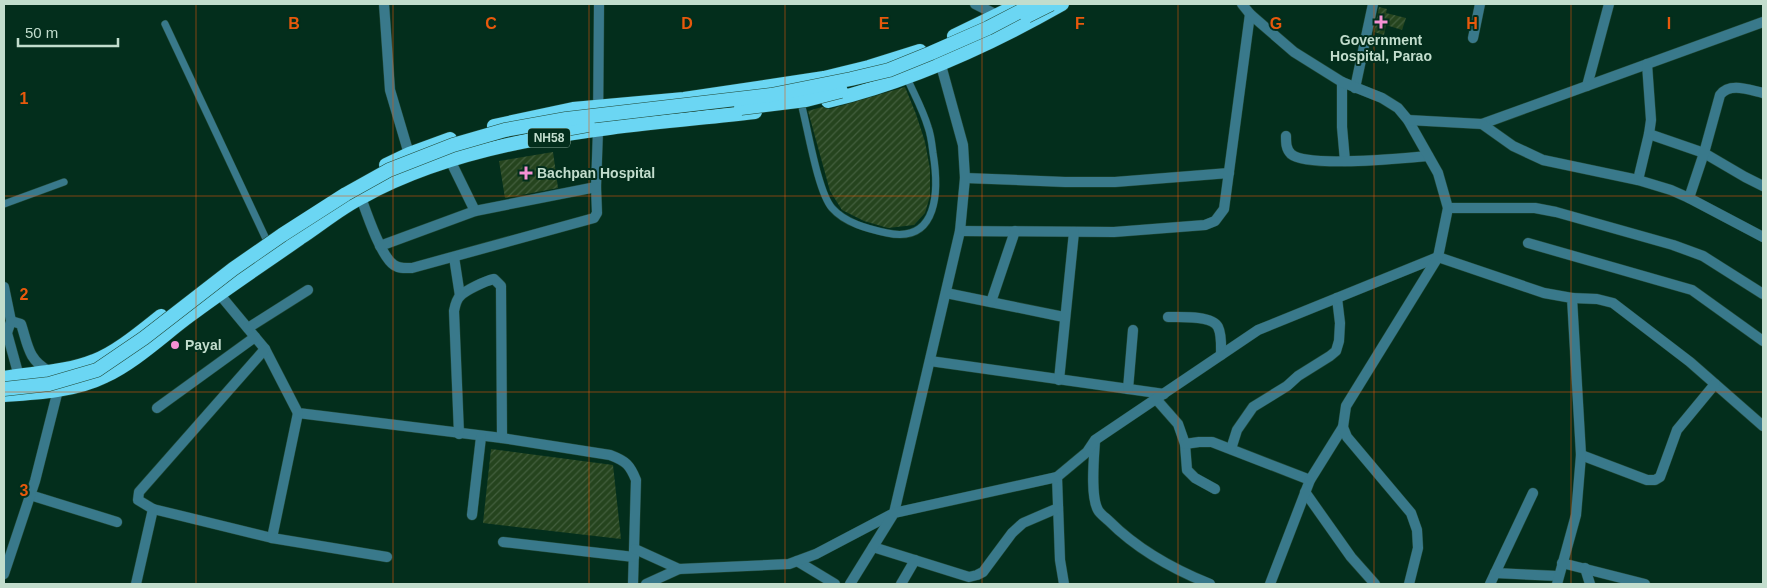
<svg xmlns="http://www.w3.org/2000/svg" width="1767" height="588" font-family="Arial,sans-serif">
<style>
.building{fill:url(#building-hatch)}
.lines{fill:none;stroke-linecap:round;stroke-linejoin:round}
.service-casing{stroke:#224a38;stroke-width:8}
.minor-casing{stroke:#224a38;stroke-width:11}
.tertiary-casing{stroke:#224a38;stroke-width:11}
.trunk-casing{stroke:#224a38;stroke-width:15}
.service{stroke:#39798b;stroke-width:7}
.minor{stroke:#39798b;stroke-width:10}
.tertiary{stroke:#39798b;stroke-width:10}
.trunk{stroke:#6bd6f3;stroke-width:14}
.trunk-bridge-casing{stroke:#224a38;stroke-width:15;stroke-linecap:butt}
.trunk-bridge{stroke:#6bd6f3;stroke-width:14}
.grid{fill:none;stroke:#e8590c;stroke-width:1;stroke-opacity:0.55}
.poi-dot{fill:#f491d4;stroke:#032e1c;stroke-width:2}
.labels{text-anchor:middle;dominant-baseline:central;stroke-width:4;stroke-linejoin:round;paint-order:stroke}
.shield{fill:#032e1c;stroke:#89a898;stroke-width:1}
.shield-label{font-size:12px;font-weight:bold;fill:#c2ddcd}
.poi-label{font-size:14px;font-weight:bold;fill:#c2ddcd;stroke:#032e1c;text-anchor:start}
.grid-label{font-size:16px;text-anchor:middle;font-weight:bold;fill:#e8590c;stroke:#032e1c;stroke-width:4;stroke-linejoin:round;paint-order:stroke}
</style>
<defs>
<pattern id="building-hatch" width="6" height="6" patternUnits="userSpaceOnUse" patternTransform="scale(1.25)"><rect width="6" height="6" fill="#25441e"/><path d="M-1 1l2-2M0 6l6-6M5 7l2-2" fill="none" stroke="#435f3e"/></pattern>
</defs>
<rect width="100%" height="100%" fill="#032e1c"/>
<g class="building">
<path d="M 1379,7 L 1387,9 L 1386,13 L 1406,18 L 1402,30 L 1386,25 L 1384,35 L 1374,32 Z"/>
<path d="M 905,87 L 916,114 L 925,142 L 930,169 L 930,196 L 925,213 L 914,225 L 888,228 L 864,221 L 842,210 L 830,191 L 808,111 L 822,107 L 830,109 Z"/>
<path d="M 553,152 L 558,188 L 505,198 L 499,161 Z"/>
<path d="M 491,449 L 613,465 L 621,539 L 483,523 Z"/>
</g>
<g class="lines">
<g class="service-casing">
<g id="service">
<path d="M 165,24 L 267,241"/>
<path d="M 802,107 C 808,130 818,192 832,208 C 845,223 868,229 887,233 C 939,244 939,189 933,153 C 932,145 931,135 928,127 C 923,110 914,94 907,78"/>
<path d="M 4,204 L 64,182"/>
</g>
</g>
<g class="minor-casing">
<g id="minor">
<path d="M 384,4 L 390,90 L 409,154"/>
<path d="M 975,4 L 997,15"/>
<path d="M 1473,38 L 1480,4"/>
<path d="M 1342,82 L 1342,127 L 1345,161"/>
<path d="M 1587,86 L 1609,4"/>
<path d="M 1355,88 L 1373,4"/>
<path d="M 1482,124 L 1763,22"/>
<path d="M 1649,134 L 1704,153 L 1745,177 L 1763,186"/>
<path d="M 1286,136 C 1286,143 1286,149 1291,154 C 1307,168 1405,158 1428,156"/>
<path d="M 450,160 L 475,211"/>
<path d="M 965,178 L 1065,182 L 1115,182 L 1229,173"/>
<path d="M 1638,180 L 1649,134 L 1651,120 L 1647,64"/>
<path d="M 359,192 C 365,208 380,256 394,265 C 400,269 405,268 412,268 L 594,218 L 597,213 L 596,187 L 598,130 L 599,4"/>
<path d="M 1689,198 L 1704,153 L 1720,95 C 1730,82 1749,90 1763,93"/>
<path d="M 1448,208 L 1535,208 L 1556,212 L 1673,245 L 1703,256 L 1763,294"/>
<path d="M 960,231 L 1114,232 L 1205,225 L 1215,221 L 1224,209 L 1250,14"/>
<path d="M 1528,243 L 1692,290 L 1763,341"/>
<path d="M 380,246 L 475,211 L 596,187"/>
<path d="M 454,257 L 460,296"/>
<path d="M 216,290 L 265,349 L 298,413 L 502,438 L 610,455 C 626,461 630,465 636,480 L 633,584"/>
<path d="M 946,293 L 1064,317"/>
<path d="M 1572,298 L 1597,299 L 1613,303 L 1690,362 L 1763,426"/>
<path d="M 991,302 L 1015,231"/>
<path d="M 1168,317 C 1180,317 1212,315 1218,327 C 1222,335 1221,346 1221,355"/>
<path d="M 248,328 L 308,290"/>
<path d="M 265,349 L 139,492 L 138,500 L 153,509 L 272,538 L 387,557"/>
<path d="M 930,361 L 1164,394"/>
<path d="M 1059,380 L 1074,232"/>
<path d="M 1128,389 L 1133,330"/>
<path d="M 1156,399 L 1178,424 L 1185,444 L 1187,470 L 1195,478 L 1215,489"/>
<path d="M 157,408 L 255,337"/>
<path d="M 459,434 L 454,311 C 455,306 456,300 460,296 C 466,290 485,281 494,279 L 501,286 L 502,438"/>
<path d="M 1095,441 C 1094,458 1090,496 1098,510 C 1100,514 1106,518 1109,521 C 1137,549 1175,570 1210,584"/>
<path d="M 1185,444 L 1199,442 L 1212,442 L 1310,480"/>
<path d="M 1231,449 L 1237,430 L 1253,407 L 1287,386 L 1298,376 L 1330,356 L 1336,351 L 1339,341 L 1340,323 L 1337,298"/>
<path d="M 1581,455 L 1647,480 L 1655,480 L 1660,477 L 1677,430 L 1715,384"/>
<path d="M 1057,477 L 1060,560 L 1064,584"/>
<path d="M 1305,492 L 1351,557 L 1375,584"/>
<path d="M 30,495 L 117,522"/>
<path d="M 472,515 L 481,437"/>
<path d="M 272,538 L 298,413"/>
<path d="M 503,542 L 634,557"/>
<path d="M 873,547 L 969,577 L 977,575 L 983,572 L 1012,533 L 1023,523 L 1058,508"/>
<path d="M 635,549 L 679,569"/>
<path d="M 797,561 L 835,584"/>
<path d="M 1562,563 L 1645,584"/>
<path d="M 1585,568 L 1590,584"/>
<path d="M 1495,573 L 1558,576"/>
<path d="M 4,574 L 35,481 L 58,390"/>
<path d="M 136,584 L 153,509"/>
<path d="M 646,584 L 679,569 L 789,564 L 816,554 L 894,513 L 960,231 L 965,178 L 963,145 L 939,58"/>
<path d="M 850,584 L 894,513 L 1057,477 L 1087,452 L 1095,440 L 1258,330 L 1438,257 L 1544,293 L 1572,298 L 1581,455 L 1576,515 L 1557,584"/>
<path d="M 901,584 L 915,560"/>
<path d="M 1270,584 L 1310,480 L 1343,427"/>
<path d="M 1490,584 L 1533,493"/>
</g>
</g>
<g class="tertiary-casing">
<g id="tertiary">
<path d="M 1242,4 L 1250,14 L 1294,52 L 1342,82 L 1382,98 L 1398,108 L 1408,120 L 1438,173 L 1448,208 L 1438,257 L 1346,406 L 1343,427 L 1347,437 L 1411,513 L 1417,530 L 1418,548 L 1409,584"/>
<path d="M 1408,120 L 1482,124 L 1513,146 L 1543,160 L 1638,180 L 1671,190 L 1689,198 L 1763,237"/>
<path d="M 4,287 L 11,321 L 7,333 L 20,380"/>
<path d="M 11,321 L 21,324 C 28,345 28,360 49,371"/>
</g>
</g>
<g class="trunk-casing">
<g id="trunk">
<path d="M 954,36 L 1020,4"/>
<path d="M 828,101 C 911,81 988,46 1062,4"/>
<path d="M 494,126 L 573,109 L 684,99 L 824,78 L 869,67 L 920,51"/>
<path d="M 386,165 L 409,154 L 450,139"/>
<path d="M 4,378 C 33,373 67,372 94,361 C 116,353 142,331 161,316"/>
<path d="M 4,395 C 36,393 75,391 105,376 C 135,362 162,336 189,316 C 225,289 263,264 300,238 C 320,225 340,208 362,197 C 478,133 625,127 755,112"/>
</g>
</g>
<use href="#service" class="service"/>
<use href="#minor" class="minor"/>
<use href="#tertiary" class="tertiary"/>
<use href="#trunk" class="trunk"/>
<g class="trunk-bridge-casing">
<g id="trunk-bridge">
<path d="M 1027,16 L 1051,4"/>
<path d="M 741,108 L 806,100 L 841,91"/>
<path d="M 543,133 L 588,125"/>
<path d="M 4,389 L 49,384 L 97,370 L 144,338 L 233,269 L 282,235 L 346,194 L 389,170 L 453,145 L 505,130 L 566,119 L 771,95 L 851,79 L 889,70 L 931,53 L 988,28 L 1034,4"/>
</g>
</g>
<use href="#trunk-bridge" class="trunk-bridge"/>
</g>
<path class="grid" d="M 196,4 L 196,584M 393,4 L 393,584M 589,4 L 589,584M 785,4 L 785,584M 982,4 L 982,584M 1178,4 L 1178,584M 1374,4 L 1374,584M 1571,4 L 1571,584M 4,196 L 1763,196M 4,392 L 1763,392"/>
<g class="poi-dot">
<path d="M1378.5 14.5h5v5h5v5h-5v5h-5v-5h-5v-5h5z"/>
<path d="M523.5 165.5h5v5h5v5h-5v5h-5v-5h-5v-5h5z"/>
<circle cx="175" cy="345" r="5"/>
</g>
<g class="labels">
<rect class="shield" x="528" y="128.5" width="42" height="19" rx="4"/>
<g class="shield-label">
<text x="549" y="138">NH58</text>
</g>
<g class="poi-label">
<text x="1381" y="40" text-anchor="middle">Government<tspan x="1381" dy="16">Hospital, Parao</tspan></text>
<text x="537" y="173">Bachpan Hospital</text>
<text x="185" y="345">Payal</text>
</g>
</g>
<g class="grid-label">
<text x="294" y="29">B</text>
<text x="491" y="29">C</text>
<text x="687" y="29">D</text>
<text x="884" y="29">E</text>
<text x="1080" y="29">F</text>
<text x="1276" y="29">G</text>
<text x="1472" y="29">H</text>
<text x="1669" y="29">I</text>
<text x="24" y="104">1</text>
<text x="24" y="300">2</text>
<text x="24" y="496">3</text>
</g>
<rect width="1767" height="588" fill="none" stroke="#c2ddcd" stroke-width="10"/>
<path d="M18 38v8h100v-8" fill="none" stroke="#c2ddcd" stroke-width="2.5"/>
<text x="25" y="38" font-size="15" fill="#c2ddcd" stroke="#032e1c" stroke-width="4" paint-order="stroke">50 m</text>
</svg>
